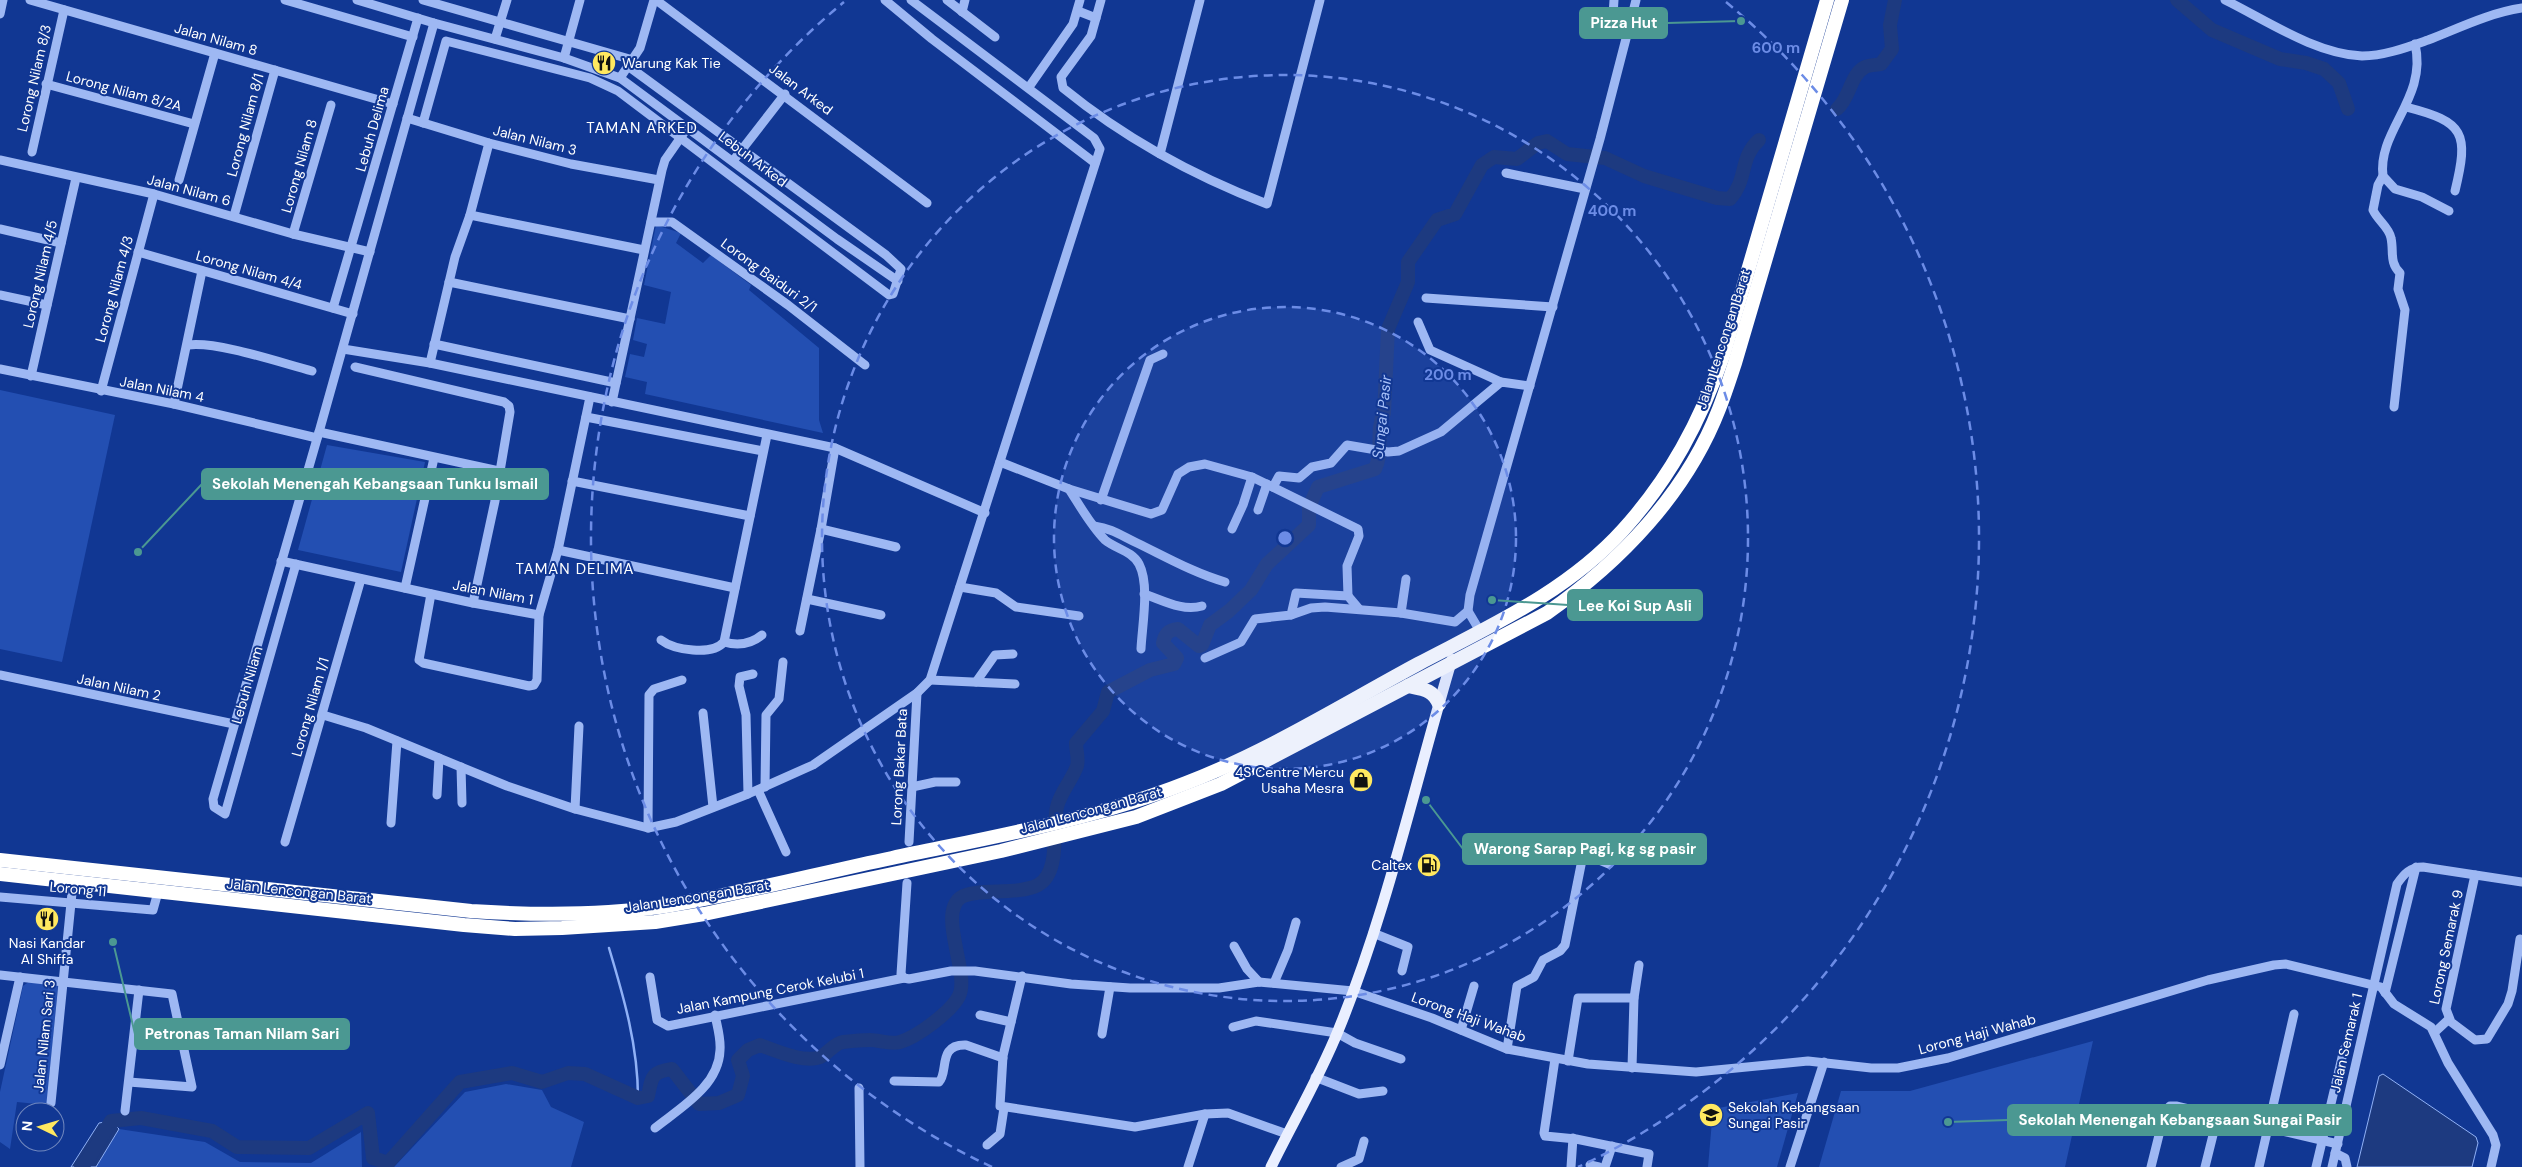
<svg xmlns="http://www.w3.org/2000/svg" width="2522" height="1167" font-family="'DM Sans',sans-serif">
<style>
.green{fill:#234fb2}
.water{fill:#1d3a80;stroke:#90b1f6}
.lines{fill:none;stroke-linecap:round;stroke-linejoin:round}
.stream{stroke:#90b1f6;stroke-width:2.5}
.river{stroke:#1d3a80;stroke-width:14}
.minor{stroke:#9eb8f3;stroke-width:9}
.major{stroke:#eaefff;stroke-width:11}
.highway{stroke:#fff;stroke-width:14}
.ring{fill:none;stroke:#6c8ce6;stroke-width:2.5;stroke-dasharray:9 6}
.labels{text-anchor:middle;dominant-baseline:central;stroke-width:4;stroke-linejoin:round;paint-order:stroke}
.street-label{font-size:14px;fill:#fff;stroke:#113793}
.poi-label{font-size:14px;fill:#fff;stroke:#113793;text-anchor:start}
.neighbourhood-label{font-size:15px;letter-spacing:1px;fill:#fff;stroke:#113793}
.water-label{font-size:15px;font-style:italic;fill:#aac3fa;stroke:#113793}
.centre{fill:#6c8ce6;stroke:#113793;stroke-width:2.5}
.ring-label{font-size:15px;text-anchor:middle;font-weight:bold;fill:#6c8ce6;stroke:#113793;stroke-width:4;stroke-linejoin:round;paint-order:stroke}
.leader{fill:none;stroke:#4b9892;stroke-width:2}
.callout-dot{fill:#4b9892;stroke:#113793;stroke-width:2}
.callout{fill:#4b9892;stroke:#4b9892;stroke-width:2}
.callout-label{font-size:15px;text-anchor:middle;font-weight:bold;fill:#fff}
</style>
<rect width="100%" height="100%" fill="#113793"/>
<g class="green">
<path d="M 656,225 L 681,233 L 676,243 L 703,263 L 711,255 L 751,285 L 749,290 L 819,348 L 819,420 L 823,433 L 645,394 L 647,382 L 625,377 L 630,354 L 644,357 L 647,344 L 633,340 L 637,318 L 665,324 L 671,292 L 644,285 Z"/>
<path d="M 0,390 L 115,415 L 62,662 L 0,649 Z"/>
<path d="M 327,445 L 425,462 L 401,572 L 298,550 Z"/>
<path d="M 30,981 L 58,986 L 47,1105 L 17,1102 L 10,1149 L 0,1142 L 0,1092 L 23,986 Z"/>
<path d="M 2093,1041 L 2065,1167 L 1819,1167 L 1841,1091 L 1910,1091 Z"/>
<path d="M 506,1084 L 542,1090 L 551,1107 L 584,1122 L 571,1167 L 394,1167 L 465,1092 Z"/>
<path d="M 1798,1093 L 1777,1167 L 1708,1167 L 1713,1109 Z"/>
<path d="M 119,1129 L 205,1142 L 240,1162 L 311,1163 L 361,1132 L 362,1167 L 96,1167 Z"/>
</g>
<g class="water">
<path d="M 2383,1074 L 2476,1137 L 2478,1143 L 2472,1167 L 2357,1167 L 2379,1076 Z"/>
<path d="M 111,1121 L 119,1129 L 96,1167 L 71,1167 L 99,1123 Z"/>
</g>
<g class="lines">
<path class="stream" d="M 609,948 C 624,998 638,1046 638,1098"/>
<g class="river">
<path d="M 2177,0 L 2212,30 L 2280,59 L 2306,63 L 2324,69 L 2339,83 L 2348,109"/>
<path d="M 1837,109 C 1850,98 1850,75 1865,67 C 1869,65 1877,65 1881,64 L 1892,49 L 1890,25 L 1895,0"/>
<path d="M 81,1167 L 89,1158 L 111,1121 L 141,1118 L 212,1131 L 237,1147 L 309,1148 L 368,1113 L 373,1158 L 388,1163 L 460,1082 L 512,1073 L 542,1082 L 568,1073 L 585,1074 L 638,1098 L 648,1096 C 652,1077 651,1072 672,1069 L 699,1104 L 719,1103 L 738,1095 L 743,1076 L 738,1060 L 748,1050 L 760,1045 C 774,1050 807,1065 822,1056 C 829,1052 835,1043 843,1042 C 852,1041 861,1040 870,1040 C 879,1040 891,1045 900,1042 C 917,1037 951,1012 959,996 C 970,974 938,915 960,898 C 974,887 1017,896 1038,885 C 1061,873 1052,827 1057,807 C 1060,793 1072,780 1077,766 C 1079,759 1076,750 1076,743 L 1103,711 L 1108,692 L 1150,670 L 1174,664 L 1177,658 L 1163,643 C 1165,634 1168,630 1178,629 L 1199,646 L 1202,645 L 1210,625 L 1229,611 L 1251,590 L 1267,564 L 1309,525 L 1309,507 L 1318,487 L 1375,469 C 1384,451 1375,431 1384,413 L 1388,329 L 1408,282 L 1408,262 L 1437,220 L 1455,214 L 1482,165 L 1494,157 L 1517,159 L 1538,143 L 1547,141 L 1567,154 L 1605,158 L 1644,176 L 1717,198 L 1730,199 C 1748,179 1739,158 1759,140"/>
</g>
<g class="minor">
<path d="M 30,0 L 393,104"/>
<path d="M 285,0 L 413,37"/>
<path d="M 357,0 L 434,23 L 564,58 L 620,78 L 837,239 L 898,281"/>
<path d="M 423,0 L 633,60"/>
<path d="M 656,0 L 927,203"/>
<path d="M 885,0 L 932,39 L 1095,163"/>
<path d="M 947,0 L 995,37"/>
<path d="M 1101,0 L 1091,36 L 1061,77 L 1063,88 C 1123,137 1194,176 1267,204 L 1320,0"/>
<path d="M 1614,0 L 1613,15 L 1632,17"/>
<path d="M 2225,0 C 2266,20 2315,54 2362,56 C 2384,56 2408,47 2428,40 C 2459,28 2489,13 2522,8"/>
<path d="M 1078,11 L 1096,18"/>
<path d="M 962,12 L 965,0"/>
<path d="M 0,14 L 3,0"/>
<path d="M 495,39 L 507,0"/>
<path d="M 2415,44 C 2428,98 2377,131 2383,176 L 2395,189 L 2422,197 L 2449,211"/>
<path d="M 564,58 L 580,0"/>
<path d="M 620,78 L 640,48 L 654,0"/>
<path d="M 46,84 L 194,124"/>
<path d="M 1029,87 L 1073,24 L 1080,0"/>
<path d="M 2406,107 C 2465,122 2469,133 2455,191"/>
<path d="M 407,118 L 489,143 L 571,164 L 659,180"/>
<path d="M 423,123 L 446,41 L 590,78 L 618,91 L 889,295 L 893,294 L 901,269 L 886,255 L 628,66"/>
<path d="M 32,152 L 64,10"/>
<path d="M 1160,154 L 1200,0"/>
<path d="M 0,160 L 154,194 L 293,234 L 370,252"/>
<path d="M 733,161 L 785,94"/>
<path d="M 1506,173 L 1585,189"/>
<path d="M 2383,176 L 2378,185 L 2373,210 C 2378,221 2389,227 2391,238 C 2394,252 2389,262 2400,273 L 2398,289 L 2405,310 L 2394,407"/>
<path d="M 179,180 L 215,53"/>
<path d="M 470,215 L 644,250"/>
<path d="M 234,216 L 275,70"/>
<path d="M 651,222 L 672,222 L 788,305 L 865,365"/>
<path d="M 0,229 L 61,243"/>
<path d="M 293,234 L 331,105"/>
<path d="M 138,252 L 353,314"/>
<path d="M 449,282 L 630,319"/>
<path d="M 0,295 L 47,305"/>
<path d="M 1426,298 L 1553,307"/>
<path d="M 333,308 L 418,18"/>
<path d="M 1418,322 L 1430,350 L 1501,382"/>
<path d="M 434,344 L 616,383"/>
<path d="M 188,345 C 218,341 281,363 312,371"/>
<path d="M 343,349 L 430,363 L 835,448 L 985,513"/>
<path d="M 430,363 L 455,257 L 470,215 L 489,143"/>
<path d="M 355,367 L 504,402 L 509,406 L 510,412 L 495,501 L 473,603"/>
<path d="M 0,369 L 174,404 L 317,438"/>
<path d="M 31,376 L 76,178"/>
<path d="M 101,391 L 154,194"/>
<path d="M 612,402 L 662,170 L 665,160 L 688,127"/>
<path d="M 174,404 L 202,271"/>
<path d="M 586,417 L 763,451"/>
<path d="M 319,432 L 499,471"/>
<path d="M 1000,462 L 1069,489 L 1151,514 L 1162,510 L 1178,474 L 1189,467 L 1205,464 L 1252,477 L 1358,529 L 1359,536 L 1347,566 L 1348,596"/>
<path d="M 572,481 L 750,516"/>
<path d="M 1273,487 L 1279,476 L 1299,478 L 1312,467 L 1331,463 L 1347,445 L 1388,452 L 1399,451 L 1441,432 L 1501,382 L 1530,386"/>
<path d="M 1069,489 C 1080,506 1091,526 1105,540 C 1116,549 1132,551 1139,564 C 1150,585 1142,626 1141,649"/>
<path d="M 1101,500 L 1150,360 L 1163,354"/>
<path d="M 1258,510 L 1267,484"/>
<path d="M 1094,526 C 1113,529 1120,535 1137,543 C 1166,557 1194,573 1225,582"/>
<path d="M 821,529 L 896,547"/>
<path d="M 1232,529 L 1243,505 L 1252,477"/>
<path d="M 558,550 L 735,588"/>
<path d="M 281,561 L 473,603 L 539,615"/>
<path d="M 296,564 L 225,814 L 214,807 L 213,799 L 319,432 L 434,23"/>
<path d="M 960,587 L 996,593 L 1016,607 L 1079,616"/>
<path d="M 405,588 L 434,458"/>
<path d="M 431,594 L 419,660 L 423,663 L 529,686 L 534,685 L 537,680 L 539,615 L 558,550 L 590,397"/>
<path d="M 1144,594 C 1162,600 1183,612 1202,606"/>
<path d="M 807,599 L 881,615"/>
<path d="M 1401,613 L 1406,579"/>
<path d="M 1291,615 L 1311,608 L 1325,607 L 1401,613 L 1455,622 L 1468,611"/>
<path d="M 800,631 L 821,529 L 835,448"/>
<path d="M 1481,633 L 1468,611 L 1470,595 L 1600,139 L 1636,0"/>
<path d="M 661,640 C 674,650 712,656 724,642 L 767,435"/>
<path d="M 724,642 C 738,646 751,644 762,635"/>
<path d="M 1205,658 L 1241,642 L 1255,619 L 1291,615 L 1296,593 L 1348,596 L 1359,609"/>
<path d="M 0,675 L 234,724"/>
<path d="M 930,680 L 1015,684"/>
<path d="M 976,682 L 995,655 L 1013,654"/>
<path d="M 703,713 L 713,807"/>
<path d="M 323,715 L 366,728 L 507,786 L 575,809 L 648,828 L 676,822 L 748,794 L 813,765 L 917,693 L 930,680 L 1100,149 L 1094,138 L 911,0"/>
<path d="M 461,767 L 462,803"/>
<path d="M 765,787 L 766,715 L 779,699 L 783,662"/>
<path d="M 912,787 L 935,782 L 956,782"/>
<path d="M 758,790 L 786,852"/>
<path d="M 748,794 L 746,715 L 739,686 L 740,677 L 753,674"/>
<path d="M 437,795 L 439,758"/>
<path d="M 575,809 L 579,726"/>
<path d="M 391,823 L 397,741"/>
<path d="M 648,828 L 649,695 L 654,689 L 682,680"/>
<path d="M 285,842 L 361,579"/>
<path d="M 909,842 L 917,693"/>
<path d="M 2475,875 L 2446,1009 L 2451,1022 L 2475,1040 L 2487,1039 L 2508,1004 L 2512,991 L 2520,939"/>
<path d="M 907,883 L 901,974 L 904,978 L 909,979 L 951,971 L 975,971 L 1071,984 L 1130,988 L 1219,988 L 1259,982 L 1353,991 L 1432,1018 L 1507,1049 L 1588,1064 L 1696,1072 L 1808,1061 L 1871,1068 L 1898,1068 L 1948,1058 L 2208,980 L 2274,965 L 2286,964 L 2381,987 L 2394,1004 L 2431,1027 L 2448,1063 L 2493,1135 L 2496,1145 L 2491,1167"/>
<path d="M 0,897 L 153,910 L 158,892"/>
<path d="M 1373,933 L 1408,947 L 1402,971"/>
<path d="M 1234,946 L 1247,969 L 1259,982"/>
<path d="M 0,975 L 172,994 L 192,1087 L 129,1082"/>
<path d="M 1022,976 L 1003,1056 L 1000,1106 L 1135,1127 L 1205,1114 L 1228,1113 L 1287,1134"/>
<path d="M 650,977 L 657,1020 L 668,1026 L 904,978"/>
<path d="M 1274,983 L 1288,950 L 1296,922"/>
<path d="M 2385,993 L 2416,867"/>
<path d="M 980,1015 L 1011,1022"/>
<path d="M 1233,1027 L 1256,1021 L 1337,1033 L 1355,1043 L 1401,1059"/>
<path d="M 1461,1030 L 1474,986"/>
<path d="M 2435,1032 L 2449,1019"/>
<path d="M 1102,1034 L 1110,987"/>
<path d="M 1507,1049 L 1517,986 L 1534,977 L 1543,960 L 1560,951 L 1565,945 L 1582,860 L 1592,857 L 1609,864"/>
<path d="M 1555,1059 L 1544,1133 L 1545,1136 L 1576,1139 L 1649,1154 L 1647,1167"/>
<path d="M 1568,1061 L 1578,998 L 1634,998"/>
<path d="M 0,1065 L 20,977"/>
<path d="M 1632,1068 L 1634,998 L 1639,965"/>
<path d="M 1315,1077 L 1359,1094 L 1383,1091"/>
<path d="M 894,1081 L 939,1082 C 949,1072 937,1044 966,1045 L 1003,1058"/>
<path d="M 859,1088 L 860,1167"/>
<path d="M 51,1103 L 73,883"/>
<path d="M 125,1111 L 139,990"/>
<path d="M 655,1128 C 680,1108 719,1086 720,1050 C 721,1038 717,1026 715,1015"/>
<path d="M 987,1145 L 1000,1134 L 1004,1108"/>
<path d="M 2335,1153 L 2345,1158 L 2347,1167"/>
<path d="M 1590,1165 L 1599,1167"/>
<path d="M 1188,1167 L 1205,1114"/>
<path d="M 1341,1167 L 1359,1159 L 1364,1141"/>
<path d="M 1571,1167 L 1573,1138"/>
<path d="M 1605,1167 L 1612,1146"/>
<path d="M 1790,1167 L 1824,1062"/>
<path d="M 2151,1167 L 2165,1111 L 2170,1106 L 2176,1106 L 2338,1144"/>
<path d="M 2205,1167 L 2218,1115"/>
<path d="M 2259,1167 L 2294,1014"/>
<path d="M 2316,1167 L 2344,1049"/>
<path d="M 2332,1167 L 2397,884 C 2404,874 2410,867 2423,867 L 2522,882"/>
</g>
<path class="major" d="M 1271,1167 C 1293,1122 1319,1078 1338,1031 C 1387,912 1415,783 1452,659"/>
<g class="highway">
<path d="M 1408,686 C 1422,689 1433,689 1439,704"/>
<path d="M 0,860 L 471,911 C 534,915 596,916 659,907 C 737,895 815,874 892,858 C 991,837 1092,820 1186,783 C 1267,752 1342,705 1418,664 C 1490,626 1567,592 1623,530 C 1670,478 1700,422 1723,356 L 1827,0"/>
<path d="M 0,874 L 464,925 L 515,929 L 562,928 L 655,922 L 704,914 L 1001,851 L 1136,817 L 1221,784 L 1547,613 C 1620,562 1686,494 1719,409 C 1725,394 1730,378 1735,363 L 1842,0"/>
</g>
</g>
<circle cx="1285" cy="538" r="231" fill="#6c8ce6" fill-opacity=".12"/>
<g class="ring">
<circle cx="1285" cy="538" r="231"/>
<circle cx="1285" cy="538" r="463"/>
<path d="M992 1167A694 694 0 0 1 844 2M1726 2A694 694 0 0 1 1578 1167"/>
</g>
<defs>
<g id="restaurant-disc" transform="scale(1.25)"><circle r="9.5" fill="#ffe860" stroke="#113793"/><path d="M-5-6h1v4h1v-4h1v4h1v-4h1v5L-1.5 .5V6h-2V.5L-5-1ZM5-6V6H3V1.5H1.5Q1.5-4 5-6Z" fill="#111"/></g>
<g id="shop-disc" transform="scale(1.25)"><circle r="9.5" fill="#ffe860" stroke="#113793"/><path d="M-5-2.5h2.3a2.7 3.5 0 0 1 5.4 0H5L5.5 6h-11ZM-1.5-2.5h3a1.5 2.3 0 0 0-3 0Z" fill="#111"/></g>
<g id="fuel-disc" transform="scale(1.25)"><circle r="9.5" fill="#ffe860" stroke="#113793"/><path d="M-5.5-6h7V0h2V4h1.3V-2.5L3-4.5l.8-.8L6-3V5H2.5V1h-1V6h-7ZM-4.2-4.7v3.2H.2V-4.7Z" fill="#111"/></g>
<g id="school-disc" transform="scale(1.25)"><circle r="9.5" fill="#ffe860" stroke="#113793"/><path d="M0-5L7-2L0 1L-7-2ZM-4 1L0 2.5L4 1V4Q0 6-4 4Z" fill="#111"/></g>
</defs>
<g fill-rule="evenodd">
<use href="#restaurant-disc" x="604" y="63"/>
<use href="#shop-disc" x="1361" y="780"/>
<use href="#fuel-disc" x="1429" y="865"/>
<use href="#restaurant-disc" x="47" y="919"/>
<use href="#school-disc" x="1711" y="1115"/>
</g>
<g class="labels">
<g class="street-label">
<text transform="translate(216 39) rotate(16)">Jalan Nilam 8</text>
<text transform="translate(34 78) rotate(-77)">Lorong Nilam 8/3</text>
<text transform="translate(801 89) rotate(37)">Jalan Arked</text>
<text transform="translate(124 91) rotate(15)">Lorong Nilam 8/2A</text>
<text transform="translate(245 125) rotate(-75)">Lorong Nilam 8/1</text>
<text transform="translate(372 129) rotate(-74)">Lebuh Delima</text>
<text transform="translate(535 140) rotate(14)">Jalan Nilam 3</text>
<text transform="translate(753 159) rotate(37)">Lebuh Arked</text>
<text transform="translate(299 166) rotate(-74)">Lorong Nilam 8</text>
<text transform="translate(189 190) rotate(15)">Jalan Nilam 6</text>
<text transform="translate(249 270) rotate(16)">Lorong Nilam 4/4</text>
<text transform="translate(40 274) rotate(-77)">Lorong Nilam 4/5</text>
<text transform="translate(769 275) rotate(36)">Lorong Baiduri 2/1</text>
<text transform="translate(114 289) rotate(-75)">Lorong Nilam 4/3</text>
<text transform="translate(1723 339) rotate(-72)">Jalan Lencongan Barat</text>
<text transform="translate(162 389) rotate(11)">Jalan Nilam 4</text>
<text transform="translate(493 592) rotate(11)">Jalan Nilam 1</text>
<text transform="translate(247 685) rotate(-74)">Lebuh Nilam</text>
<text transform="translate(119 687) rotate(12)">Jalan Nilam 2</text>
<text transform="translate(310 707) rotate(-74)">Lorong Nilam 1/1</text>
<text transform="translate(899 767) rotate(-87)">Lorong Bakar Bata</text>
<text transform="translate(1091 810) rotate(-15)">Jalan Lencongan Barat</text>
<text transform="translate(78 889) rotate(5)">Lorong 11</text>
<text transform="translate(299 891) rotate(6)">Jalan Lencongan Barat</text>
<text transform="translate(697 896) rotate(-9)">Jalan Lencongan Barat</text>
<text transform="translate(2446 947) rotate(-78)">Lorong Semarak 9</text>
<text transform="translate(770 991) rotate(-11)">Jalan Kampung Cerok Kelubi 1</text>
<text transform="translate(1469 1017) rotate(20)">Lorong Haji Wahab</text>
<text transform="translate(1977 1034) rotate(-15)">Lorong Haji Wahab</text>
<text transform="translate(44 1036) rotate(-84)">Jalan Nilam Sari 3</text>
<text transform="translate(2346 1043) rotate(-77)">Jalan Semarak 1</text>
</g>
<g class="poi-label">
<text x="622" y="63">Warung Kak Tie</text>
<text x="1344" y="772" text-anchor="end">4S Centre Mercu<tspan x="1344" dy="16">Usaha Mesra</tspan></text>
<text x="1412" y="865" text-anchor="end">Caltex</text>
<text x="47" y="943" text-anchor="middle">Nasi Kandar<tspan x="47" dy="16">Al Shiffa</tspan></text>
<text x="1728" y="1107">Sekolah Kebangsaan<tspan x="1728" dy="16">Sungai Pasir</tspan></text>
</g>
<g class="neighbourhood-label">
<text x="642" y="128">TAMAN ARKED</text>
<text x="575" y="569">TAMAN DELIMA</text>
</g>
<g class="water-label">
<text transform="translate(1382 417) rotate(-84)">Sungai Pasir</text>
</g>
</g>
<circle cx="1285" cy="538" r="8" class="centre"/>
<g class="ring-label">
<text x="1776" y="53">600 m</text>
<text x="1612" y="216">400 m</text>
<text x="1448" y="380">200 m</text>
</g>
<path class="leader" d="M1741 21L1667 23M138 552L202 484M1492 600L1568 605M1426 800L1463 849M113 942L135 1034M1948 1122L2008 1120"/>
<g class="callout-dot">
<circle cx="1741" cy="21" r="5"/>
<circle cx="138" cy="552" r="5"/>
<circle cx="1492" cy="600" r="5"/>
<circle cx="1426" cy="800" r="5"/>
<circle cx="113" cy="942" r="5"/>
<circle cx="1948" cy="1122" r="5"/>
</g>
<g class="callout">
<rect x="1580" y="8" width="87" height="30" rx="5"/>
<rect x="202" y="469" width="346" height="30" rx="5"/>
<rect x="1568" y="590" width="134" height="30" rx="5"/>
<rect x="1463" y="834" width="243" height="30" rx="5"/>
<rect x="135" y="1019" width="214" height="30" rx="5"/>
<rect x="2008" y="1105" width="343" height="30" rx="5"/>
</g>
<g class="callout-label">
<text x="1624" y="28">Pizza Hut</text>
<text x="375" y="489">Sekolah Menengah Kebangsaan Tunku Ismail</text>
<text x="1635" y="611">Lee Koi Sup Asli</text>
<text x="1585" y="854">Warong Sarap Pagi, kg sg pasir</text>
<text x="242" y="1039">Petronas Taman Nilam Sari</text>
<text x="2180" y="1125">Sekolah Menengah Kebangsaan Sungai Pasir</text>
</g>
<g transform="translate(40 1127) rotate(275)"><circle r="24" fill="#113793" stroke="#7087be"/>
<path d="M0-4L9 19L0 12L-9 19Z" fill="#ffe860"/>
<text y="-8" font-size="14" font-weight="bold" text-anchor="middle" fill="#ffffff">N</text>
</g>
</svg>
